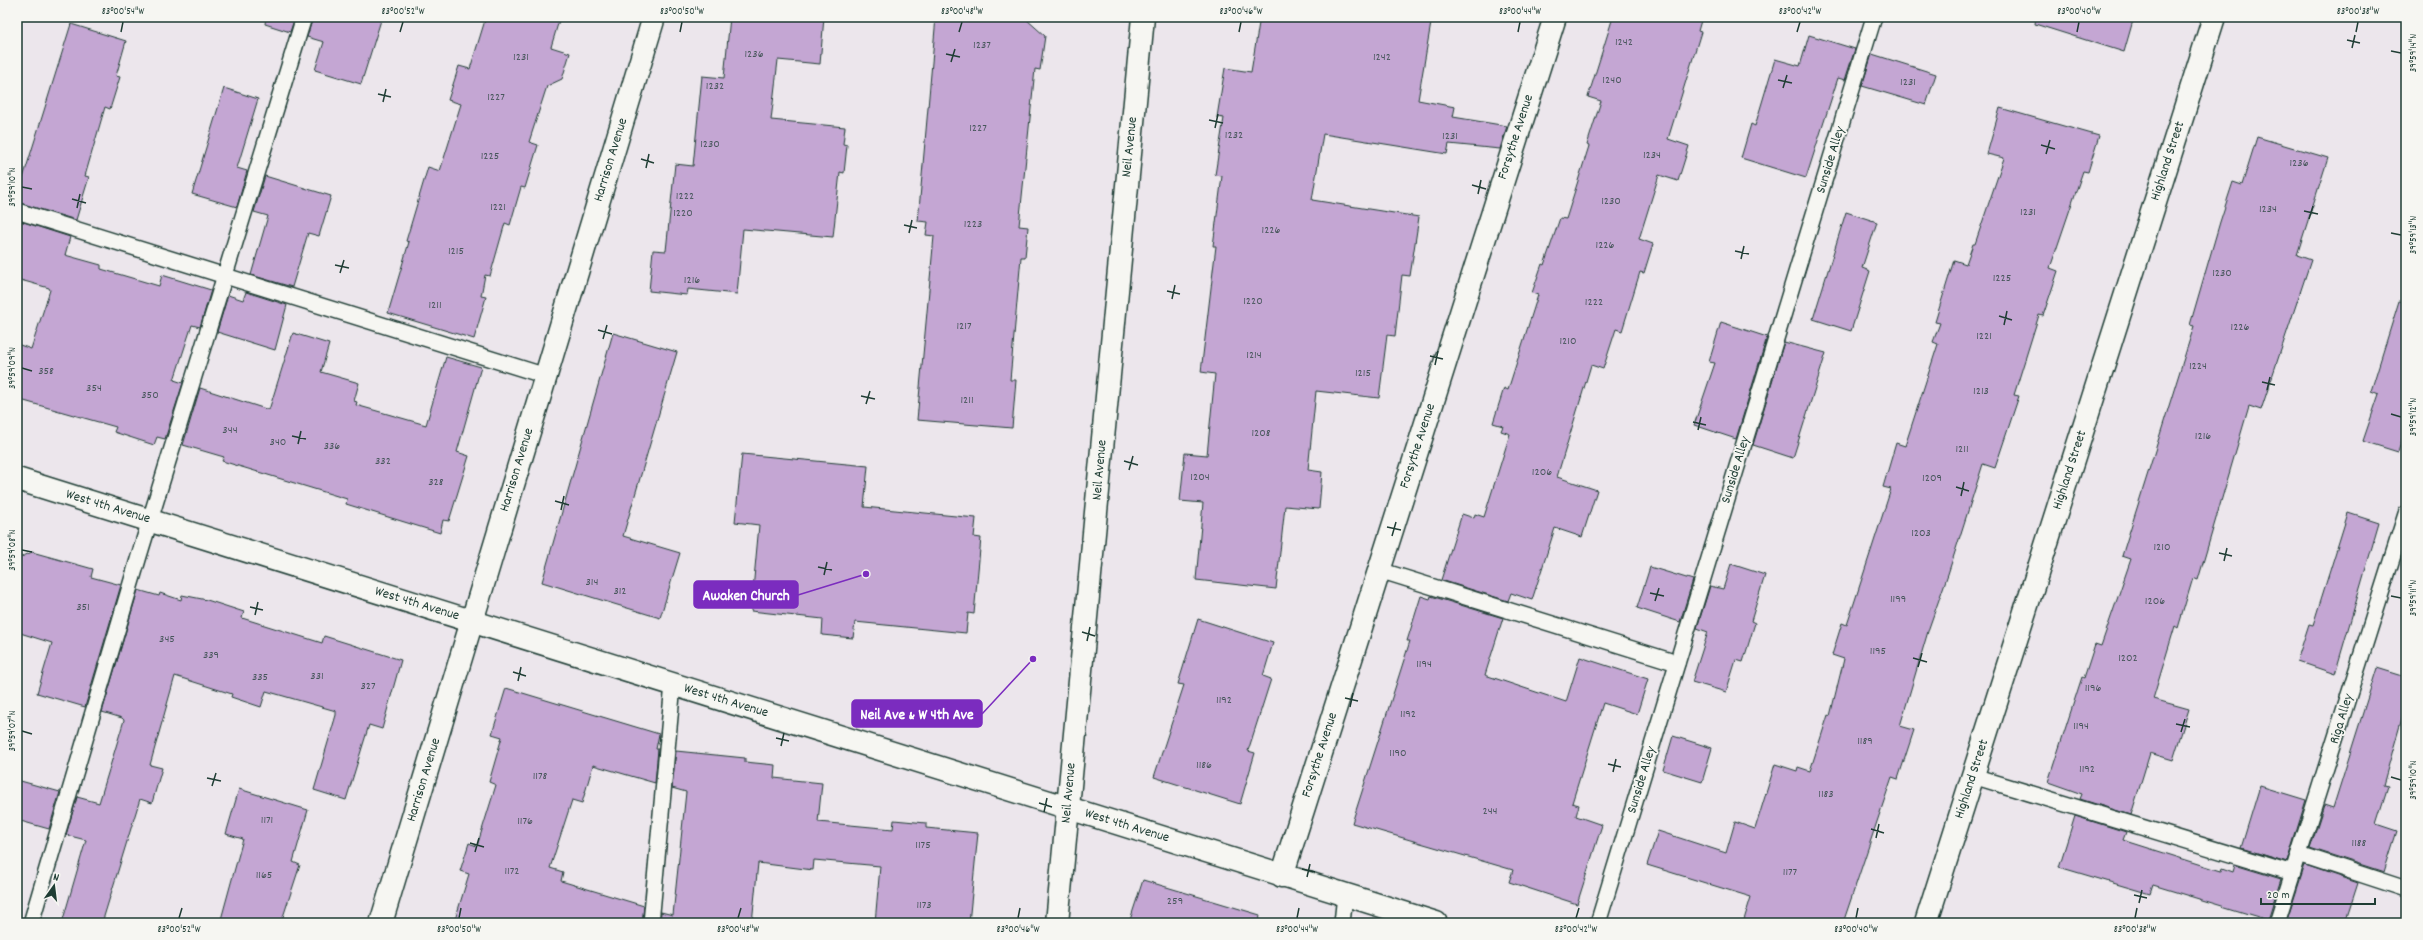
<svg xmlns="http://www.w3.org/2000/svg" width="2423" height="940" font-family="Dekko,sans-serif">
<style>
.building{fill:#c4a6d3;stroke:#1f3d34}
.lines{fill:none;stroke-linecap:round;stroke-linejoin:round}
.service-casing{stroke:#1f3d34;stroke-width:18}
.minor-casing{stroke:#1f3d34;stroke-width:25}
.tertiary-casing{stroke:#1f3d34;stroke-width:25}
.service{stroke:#f6f6f2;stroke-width:15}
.minor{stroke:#f6f6f2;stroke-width:22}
.tertiary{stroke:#f6f6f2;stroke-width:22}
.ticks{fill:none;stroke:#1f3d34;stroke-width:1.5}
.labels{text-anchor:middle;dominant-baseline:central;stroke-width:3.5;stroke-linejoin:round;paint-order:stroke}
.number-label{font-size:12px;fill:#48575c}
.street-label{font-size:14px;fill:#1f3d34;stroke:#f6f6f2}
.leader{fill:none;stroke:#7b2cbf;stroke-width:1.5}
.callout-dot{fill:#7b2cbf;stroke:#f6f6f2;stroke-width:1.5}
.callout{fill:#7b2cbf;stroke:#7b2cbf;stroke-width:1.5}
.callout-label{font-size:15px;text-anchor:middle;font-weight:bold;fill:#fff}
.neatline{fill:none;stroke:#1f3d34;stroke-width:1.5}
.ticks-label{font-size:10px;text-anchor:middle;fill:#1f3d34}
</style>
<rect width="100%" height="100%" fill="#ece6ec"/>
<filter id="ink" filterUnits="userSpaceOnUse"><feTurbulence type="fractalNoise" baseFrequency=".025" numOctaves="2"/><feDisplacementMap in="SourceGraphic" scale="8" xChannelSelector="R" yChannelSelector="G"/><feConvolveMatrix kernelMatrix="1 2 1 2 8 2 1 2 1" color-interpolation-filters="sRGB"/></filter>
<g filter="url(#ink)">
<g class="building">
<path d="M 266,17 L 295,17 L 290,32 L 265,24 Z"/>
<path d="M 313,17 L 382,17 L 361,84 L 315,70 L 324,42 L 307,37 Z"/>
<path d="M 486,17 L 560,17 L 551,47 L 570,53 L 562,79 L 547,86 L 529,142 L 538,145 L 525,188 L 521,187 L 510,225 L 505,223 L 490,276 L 485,275 L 481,296 L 486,297 L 474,339 L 388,313 L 409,242 L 406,241 L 428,167 L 440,171 L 461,104 L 448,100 L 459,66 L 470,69 Z"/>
<path d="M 730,17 L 824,17 L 820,64 L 778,60 L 771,120 L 845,127 L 843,144 L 847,145 L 844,173 L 840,172 L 833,237 L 743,229 L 737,294 L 688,289 L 687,295 L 649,291 L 653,250 L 666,251 L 675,164 L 693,166 L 702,76 L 724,78 Z"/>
<path d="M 936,17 L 1006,17 L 1026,19 L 1045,36 L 1040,70 L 1035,69 L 1019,226 L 1028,227 L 1025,257 L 1021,257 L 1010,380 L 1016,380 L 1012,428 L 917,420 L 934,236 L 926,235 L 928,222 L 918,221 Z"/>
<path d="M 1260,17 L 1432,17 L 1418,100 L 1455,107 L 1453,117 L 1507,126 L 1500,149 L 1449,144 L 1447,154 L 1323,134 L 1312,200 L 1419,217 L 1410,276 L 1402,275 L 1395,336 L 1387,335 L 1379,398 L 1316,391 L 1308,470 L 1322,472 L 1319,509 L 1285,506 L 1276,589 L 1196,580 L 1203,503 L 1180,501 L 1185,453 L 1207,455 L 1215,374 L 1201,372 L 1216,246 L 1213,246 L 1222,176 L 1215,175 L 1224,118 L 1217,117 L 1225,68 L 1251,72 Z"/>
<path d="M 1613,17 L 1702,17 L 1698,31 L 1701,32 L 1668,139 L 1689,146 L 1678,181 L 1659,175 L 1639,239 L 1653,244 L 1644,273 L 1640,272 L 1622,331 L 1616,329 L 1603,369 L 1591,365 L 1557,477 L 1597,490 L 1582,537 L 1555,528 L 1532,600 L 1511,593 L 1508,601 L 1441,580 L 1462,514 L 1474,518 L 1475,514 L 1484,517 L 1510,434 L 1501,431 L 1503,426 L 1493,423 L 1504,388 L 1508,390 L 1538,295 L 1532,293 L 1542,264 L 1544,265 L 1560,218 L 1566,219 L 1589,146 L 1587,145 L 1601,101 L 1588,97 Z"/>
<path d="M 2036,17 L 2134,17 L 2124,52 L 2035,24 Z"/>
<path d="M 71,24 L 126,41 L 116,76 L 120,77 L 110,109 L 105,107 L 85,176 L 89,177 L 76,220 L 17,202 L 17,176 L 23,178 Z"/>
<path d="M 1809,35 L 1855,49 L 1845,80 L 1838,78 L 1806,178 L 1741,158 L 1751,124 L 1755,126 L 1775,59 L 1800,66 Z"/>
<path d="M 1872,54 L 1936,74 L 1926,105 L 1862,86 Z"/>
<path d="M 224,88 L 258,99 L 237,168 L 247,171 L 237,207 L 192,194 Z"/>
<path d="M 2000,108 L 2099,136 L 2088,172 L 2083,171 L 2050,268 L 2058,271 L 2043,316 L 2039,315 L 2014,395 L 2019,396 L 1995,468 L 1983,464 L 1948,574 L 1929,628 L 1900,726 L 1914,730 L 1898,779 L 1892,777 L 1843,923 L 1743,923 L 1751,897 L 1647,865 L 1658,831 L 1726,853 L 1735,822 L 1755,829 L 1775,764 L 1797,771 L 1798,767 L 1810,771 L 1828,715 L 1830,716 L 1844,659 L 1832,655 L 1842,623 L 1847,625 L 1891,489 L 1883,487 L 1896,443 L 1905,446 L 1938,344 L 1933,342 L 1940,323 L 1935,322 L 1954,260 L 1966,264 L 1973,244 L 1975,244 L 2004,158 L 1987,154 Z"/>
<path d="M 2257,137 L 2328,158 L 2297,255 L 2311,260 L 2261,410 L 2249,406 L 2198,580 L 2193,578 L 2178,628 L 2175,626 L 2153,699 L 2189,709 L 2173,760 L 2150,753 L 2131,815 L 2080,799 L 2082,794 L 2048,782 L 2082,677 L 2084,678 L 2095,644 L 2101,646 L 2131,559 L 2122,556 L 2194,326 L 2190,325 L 2220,222 L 2233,182 L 2242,185 Z"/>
<path d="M 265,176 L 331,196 L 319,236 L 308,233 L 292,287 L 251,275 L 268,216 L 254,212 Z"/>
<path d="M 1846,212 L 1877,222 L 1862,268 L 1870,271 L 1851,331 L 1813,319 Z"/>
<path d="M 17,220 L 70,237 L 65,255 L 101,265 L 101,269 L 159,286 L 162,275 L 211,290 L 200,327 L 192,325 L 174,380 L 183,383 L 165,439 L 157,437 L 154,445 L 114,432 L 116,427 L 17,399 L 17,344 L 31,349 L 50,290 L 49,288 L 17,279 Z"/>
<path d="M 246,292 L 287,305 L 275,350 L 217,332 L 228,295 L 243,300 Z"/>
<path d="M 2399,301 L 2406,302 L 2406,427 L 2398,452 L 2363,441 L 2379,394 L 2371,391 Z"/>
<path d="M 1721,322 L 1767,337 L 1736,439 L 1694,425 L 1715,363 L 1709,362 Z"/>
<path d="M 293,333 L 329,344 L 321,372 L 359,383 L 354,401 L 357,402 L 356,405 L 426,425 L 446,357 L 481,367 L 457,452 L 469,456 L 449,521 L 443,520 L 440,533 L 346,504 L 347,499 L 222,461 L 224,457 L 183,445 L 200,388 L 269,410 Z"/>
<path d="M 613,333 L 677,352 L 623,536 L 680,553 L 660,618 L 542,582 Z"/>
<path d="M 1784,342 L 1826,353 L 1793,458 L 1753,445 Z"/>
<path d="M 742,454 L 868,466 L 864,507 L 976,518 L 974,537 L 981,538 L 974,614 L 968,613 L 966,633 L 855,622 L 853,638 L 822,635 L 823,619 L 751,611 L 759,525 L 735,522 Z"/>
<path d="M 2348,513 L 2379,523 L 2335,674 L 2297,661 L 2309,624 L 2313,625 Z"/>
<path d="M 32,552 L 93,569 L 91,577 L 121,585 L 85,707 L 37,693 L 52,643 L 17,632 L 17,559 Z"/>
<path d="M 1731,564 L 1765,575 L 1751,621 L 1755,623 L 1743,662 L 1736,660 L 1726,692 L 1692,682 L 1708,632 L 1697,628 L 1710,586 L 1723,589 Z"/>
<path d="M 1650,567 L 1693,580 L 1680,622 L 1637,608 Z"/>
<path d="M 138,590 L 159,596 L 160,593 L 181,600 L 182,595 L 207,600 L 244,612 L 242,618 L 322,643 L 324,636 L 401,660 L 382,729 L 369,725 L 346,800 L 314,790 L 336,715 L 336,711 L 266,691 L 261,707 L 231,697 L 232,694 L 175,676 L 150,765 L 162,768 L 152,803 L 140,799 L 102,923 L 62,923 L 86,840 L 66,835 L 77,797 L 99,803 L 124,720 L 122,718 L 102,712 Z"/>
<path d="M 1421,596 L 1430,599 L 1431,596 L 1503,618 L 1485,675 L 1566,702 L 1580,657 L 1648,679 L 1637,714 L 1603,703 L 1572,803 L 1579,805 L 1576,816 L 1602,825 L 1577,904 L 1509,882 L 1513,870 L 1352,823 L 1410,641 L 1407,641 Z"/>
<path d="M 1198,619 L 1273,643 L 1263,676 L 1271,679 L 1248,751 L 1255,753 L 1240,804 L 1154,777 L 1184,685 L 1178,684 Z"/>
<path d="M 2377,668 L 2406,677 L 2406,704 L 2383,785 L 2388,786 L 2376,824 L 2397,831 L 2384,872 L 2310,848 L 2324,805 L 2333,808 Z"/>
<path d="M 506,688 L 659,734 L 656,749 L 658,749 L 655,783 L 593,765 L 582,803 L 572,800 L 550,868 L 563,872 L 561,881 L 644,906 L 642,923 L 454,923 L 469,874 L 460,871 L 469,843 L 477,846 L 496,785 L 489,782 L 502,737 L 492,734 Z"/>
<path d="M 1673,736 L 1712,748 L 1702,782 L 1663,770 Z"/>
<path d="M 676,751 L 745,758 L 745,762 L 775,765 L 774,778 L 822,783 L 818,822 L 893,829 L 894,820 L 926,823 L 926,828 L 978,833 L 969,923 L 875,923 L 880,866 L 814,860 L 813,870 L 758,863 L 752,923 L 660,923 L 661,912 L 673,915 L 686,792 L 672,788 Z"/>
<path d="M 17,780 L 60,792 L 49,829 L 17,820 Z"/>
<path d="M 2260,786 L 2306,800 L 2287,862 L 2241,848 Z"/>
<path d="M 239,789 L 308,810 L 293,862 L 300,865 L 281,923 L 220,923 L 243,839 L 226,834 Z"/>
<path d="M 2075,816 L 2126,832 L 2123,840 L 2221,871 L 2222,868 L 2233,872 L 2235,865 L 2281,879 L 2268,920 L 2153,885 L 2150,894 L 2059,867 Z"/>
<path d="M 2305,865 L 2358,883 L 2345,923 L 2286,923 Z"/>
<path d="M 1143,880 L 1260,915 L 1259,923 L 1129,923 Z"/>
</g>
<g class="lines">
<g class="service-casing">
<g id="service">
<path d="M 17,211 L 546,376"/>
<path d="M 1379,570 L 1677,663"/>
<path d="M 1973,776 L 2293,873"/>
<path d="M 2299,854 L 2406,889"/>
<path d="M 31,923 L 139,556 L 304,17"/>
<path d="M 651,923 L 673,684"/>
<path d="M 1342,923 L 1345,895"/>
<path d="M 1598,923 L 1874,17"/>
<path d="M 2277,923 L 2406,514"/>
</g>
</g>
<g class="minor-casing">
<g id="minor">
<path d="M 17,479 L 1436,923"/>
<path d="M 1282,876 L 1555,17"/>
<path d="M 381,923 L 654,17"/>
<path d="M 1926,923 L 2214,17"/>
</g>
</g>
<g class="tertiary-casing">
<path id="tertiary" d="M 1057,923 L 1143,17"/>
</g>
<use href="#service" class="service"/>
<use href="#minor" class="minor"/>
<use href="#tertiary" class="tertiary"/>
</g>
</g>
<path class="ticks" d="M 121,32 L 123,22M 400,32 L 403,22M 680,32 L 682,22M 959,32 L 962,22M 1239,32 L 1241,22M 1518,32 L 1520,22M 1797,32 L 1800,22M 2077,32 L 2079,22M 2356,32 L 2358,22M 2347,40 L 2360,43M 2352,48 L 2355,35M 2391,51 L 2401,53M 946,54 L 960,57M 951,62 L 955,49M 1778,80 L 1792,83M 1783,88 L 1787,75M 378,94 L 391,97M 383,102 L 386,89M 1209,120 L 1223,123M 1215,128 L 1218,114M 2041,145 L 2055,149M 2046,154 L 2050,140M 641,159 L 654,163M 646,168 L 649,154M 1472,185 L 1486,189M 22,187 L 32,189M 1478,194 L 1481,180M 72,199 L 86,203M 77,208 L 80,194M 2304,211 L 2318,214M 2309,219 L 2313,206M 904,225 L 917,228M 909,233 L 912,220M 2391,233 L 2401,235M 1735,251 L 1749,254M 1741,259 L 1744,246M 335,265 L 349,268M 340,273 L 344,260M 1167,291 L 1180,294M 1172,299 L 1175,285M 1999,316 L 2012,320M 2004,325 L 2007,311M 598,330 L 612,334M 603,339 L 607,325M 1430,356 L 1443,359M 1435,365 L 1438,351M 22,368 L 32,371M 2262,382 L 2275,385M 2267,390 L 2270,377M 861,396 L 875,399M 866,404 L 870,391M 2391,414 L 2401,417M 1693,422 L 1706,425M 1698,430 L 1701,417M 292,436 L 306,439M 298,444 L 301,431M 1124,461 L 1138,465M 1129,470 L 1133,456M 1956,487 L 1969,491M 1961,496 L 1964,482M 555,501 L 569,505M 561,510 L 564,496M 1387,527 L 1401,530M 1392,536 L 1396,522M 22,550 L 32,552M 2219,553 L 2232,556M 2224,561 L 2227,548M 818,567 L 832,570M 824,575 L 827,562M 1650,593 L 1664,596M 2391,596 L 2401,598M 1655,601 L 1659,588M 250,607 L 263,610M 255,615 L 258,602M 1082,632 L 1095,636M 1087,641 L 1090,627M 1913,658 L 1927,662M 1918,667 L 1922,653M 513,672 L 526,676M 518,681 L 521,667M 1345,698 L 1358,701M 1350,707 L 1353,693M 2176,724 L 2190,727M 22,731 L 32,734M 2181,732 L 2185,719M 776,738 L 789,741M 781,746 L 784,733M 1608,764 L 1621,767M 1613,772 L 1616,759M 2391,777 L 2401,780M 207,778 L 221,781M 212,786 L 216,773M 1039,803 L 1052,807M 1044,812 L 1047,798M 1871,829 L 1884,833M 1876,838 L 1879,824M 470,843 L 484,847M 475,852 L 479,838M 1302,869 L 1315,872M 1307,877 L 1310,864M 2134,895 L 2147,898M 2139,903 L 2142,890M 179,918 L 182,908M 459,918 L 461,908M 738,918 L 741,908M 1018,918 L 1020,908M 1297,918 L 1299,908M 1576,918 L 1579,908M 1856,918 L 1858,908M 2135,918 L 2137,908"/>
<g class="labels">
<g class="number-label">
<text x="1624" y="42">1242</text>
<text x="982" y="45">1237</text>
<text x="754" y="54">1236</text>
<text x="521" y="57">1231</text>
<text x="1382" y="57">1242</text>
<text x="1612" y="80">1240</text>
<text x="1908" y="82">1231</text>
<text x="715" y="86">1232</text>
<text x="496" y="97">1227</text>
<text x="978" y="128">1227</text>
<text x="1234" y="135">1232</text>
<text x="1450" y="136">1231</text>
<text x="710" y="144">1230</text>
<text x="1652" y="155">1234</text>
<text x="490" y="156">1225</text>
<text x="2299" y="163">1236</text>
<text x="685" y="196">1222</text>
<text x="1611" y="201">1230</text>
<text x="498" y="207">1221</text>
<text x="2268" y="209">1234</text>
<text x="2028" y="212">1231</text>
<text x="683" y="213">1220</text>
<text x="973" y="224">1223</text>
<text x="1271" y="230">1226</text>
<text x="1605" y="245">1226</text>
<text x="456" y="251">1215</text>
<text x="2222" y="273">1230</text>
<text x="2002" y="278">1225</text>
<text x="692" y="280">1216</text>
<text x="1253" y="301">1220</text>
<text x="1594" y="302">1222</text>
<text x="435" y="305">1211</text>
<text x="964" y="326">1217</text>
<text x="2240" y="327">1226</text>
<text x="1984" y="336">1221</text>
<text x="1568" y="341">1210</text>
<text x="1254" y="355">1214</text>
<text x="2198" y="366">1224</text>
<text x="46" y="371">358</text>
<text x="1363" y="373">1215</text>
<text x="94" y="388">354</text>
<text x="1981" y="391">1213</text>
<text x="150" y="395">350</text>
<text x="967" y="400">1211</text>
<text x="230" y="430">344</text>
<text x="1261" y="433">1208</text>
<text x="2203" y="436">1216</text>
<text x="278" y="442">340</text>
<text x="332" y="446">336</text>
<text x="1962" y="449">1211</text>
<text x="383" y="461">332</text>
<text x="1542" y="472">1206</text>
<text x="1200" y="477">1204</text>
<text x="1932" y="478">1209</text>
<text x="436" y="482">328</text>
<text x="1921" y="533">1203</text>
<text x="2162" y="547">1210</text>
<text x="592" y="582">314</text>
<text x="620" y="591">312</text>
<text x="1898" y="599">1199</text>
<text x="2155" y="601">1206</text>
<text x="83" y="607">351</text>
<text x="167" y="639">345</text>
<text x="1878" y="651">1195</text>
<text x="211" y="655">339</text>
<text x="2128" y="658">1202</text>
<text x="1424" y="664">1194</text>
<text x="317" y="676">331</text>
<text x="260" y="677">335</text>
<text x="368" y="686">327</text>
<text x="2093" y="688">1196</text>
<text x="1224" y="700">1192</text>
<text x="1408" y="714">1192</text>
<text x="2081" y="726">1194</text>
<text x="1865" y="741">1189</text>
<text x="1398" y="753">1190</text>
<text x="1204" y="765">1186</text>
<text x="2087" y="769">1192</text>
<text x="540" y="776">1178</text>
<text x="1826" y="794">1183</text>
<text x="1490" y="811">244</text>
<text x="267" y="820">1171</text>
<text x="525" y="821">1176</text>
<text x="2359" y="843">1188</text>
<text x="923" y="845">1175</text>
<text x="512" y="871">1172</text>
<text x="1790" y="872">1177</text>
<text x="264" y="875">1165</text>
<text x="1175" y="901">259</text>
<text x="924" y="905">1173</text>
</g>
<g class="street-label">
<text transform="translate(1516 137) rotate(-72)">Forsythe Avenue</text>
<text transform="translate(1130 147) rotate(-84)">Neil Avenue</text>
<text transform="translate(611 160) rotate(-73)">Harrison Avenue</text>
<text transform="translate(1831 160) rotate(-73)">Sunside Alley</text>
<text transform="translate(2168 161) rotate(-72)">Highland Street</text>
<text transform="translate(1418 446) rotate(-72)">Forsythe Avenue</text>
<text transform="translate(517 470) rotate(-73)">Harrison Avenue</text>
<text transform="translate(1100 470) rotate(-85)">Neil Avenue</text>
<text transform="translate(1736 470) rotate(-73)">Sunside Alley</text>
<text transform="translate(2070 470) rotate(-72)">Highland Street</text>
<text transform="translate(108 507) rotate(17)">West 4th Avenue</text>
<text transform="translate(417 604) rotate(17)">West 4th Avenue</text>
<text transform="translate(726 701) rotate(17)">West 4th Avenue</text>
<text transform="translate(2342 719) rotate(-73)">Riga Alley</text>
<text transform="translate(1320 755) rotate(-72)">Forsythe Avenue</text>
<text transform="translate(1972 779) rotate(-72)">Highland Street</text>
<text transform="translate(424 780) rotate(-73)">Harrison Avenue</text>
<text transform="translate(1642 780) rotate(-73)">Sunside Alley</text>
<text transform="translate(1069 793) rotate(-85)">Neil Avenue</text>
<text transform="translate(1127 826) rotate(17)">West 4th Avenue</text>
</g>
</g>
<path class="leader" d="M866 574L798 595M1033 659L982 714"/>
<g class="callout-dot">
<circle cx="866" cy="574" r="4"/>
<circle cx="1033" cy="659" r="4"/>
</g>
<g class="callout">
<rect x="694" y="581" width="104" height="27" rx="4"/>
<rect x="852" y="700" width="130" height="27" rx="4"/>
</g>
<g class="callout-label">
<text x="746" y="600">Awaken Church</text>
<text x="917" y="719">Neil Ave &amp; W 4th Ave</text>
</g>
<rect width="2423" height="940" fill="none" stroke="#f6f6f2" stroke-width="44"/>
<g transform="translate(54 886) rotate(14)" stroke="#f6f6f2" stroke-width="3" paint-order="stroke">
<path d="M0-3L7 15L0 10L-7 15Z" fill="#1f3d34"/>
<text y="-6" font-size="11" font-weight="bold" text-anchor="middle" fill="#1f3d34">N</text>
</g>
<path d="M2261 898v6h114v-6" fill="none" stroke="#1f3d34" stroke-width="2"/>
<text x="2267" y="898" font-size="12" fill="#1f3d34" stroke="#f6f6f2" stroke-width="3" paint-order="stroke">20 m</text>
<rect x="22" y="22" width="2379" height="896" class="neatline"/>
<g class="ticks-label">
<text x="123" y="14">83°00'54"W</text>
<text x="403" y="14">83°00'52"W</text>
<text x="682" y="14">83°00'50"W</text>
<text x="962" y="14">83°00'48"W</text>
<text x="1241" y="14">83°00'46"W</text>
<text x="1520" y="14">83°00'44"W</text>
<text x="1800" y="14">83°00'42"W</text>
<text x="2079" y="14">83°00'40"W</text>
<text x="2358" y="14">83°00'38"W</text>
<text transform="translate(2412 53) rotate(-90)" y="4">39°59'14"N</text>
<text transform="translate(11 187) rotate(-90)" y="4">39°59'10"N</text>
<text transform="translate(2412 235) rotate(-90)" y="4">39°59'13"N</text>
<text transform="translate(11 368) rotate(-90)" y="4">39°59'09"N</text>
<text transform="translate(2412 417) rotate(-90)" y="4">39°59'12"N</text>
<text transform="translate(11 550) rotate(-90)" y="4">39°59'08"N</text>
<text transform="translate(2412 598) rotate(-90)" y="4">39°59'11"N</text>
<text transform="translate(11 731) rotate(-90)" y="4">39°59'07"N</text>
<text transform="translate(2412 780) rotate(-90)" y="4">39°59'10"N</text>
<text x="179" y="932">83°00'52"W</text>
<text x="459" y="932">83°00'50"W</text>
<text x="738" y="932">83°00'48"W</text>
<text x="1018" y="932">83°00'46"W</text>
<text x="1297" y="932">83°00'44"W</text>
<text x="1576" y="932">83°00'42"W</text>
<text x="1856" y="932">83°00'40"W</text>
<text x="2135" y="932">83°00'38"W</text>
</g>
</svg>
